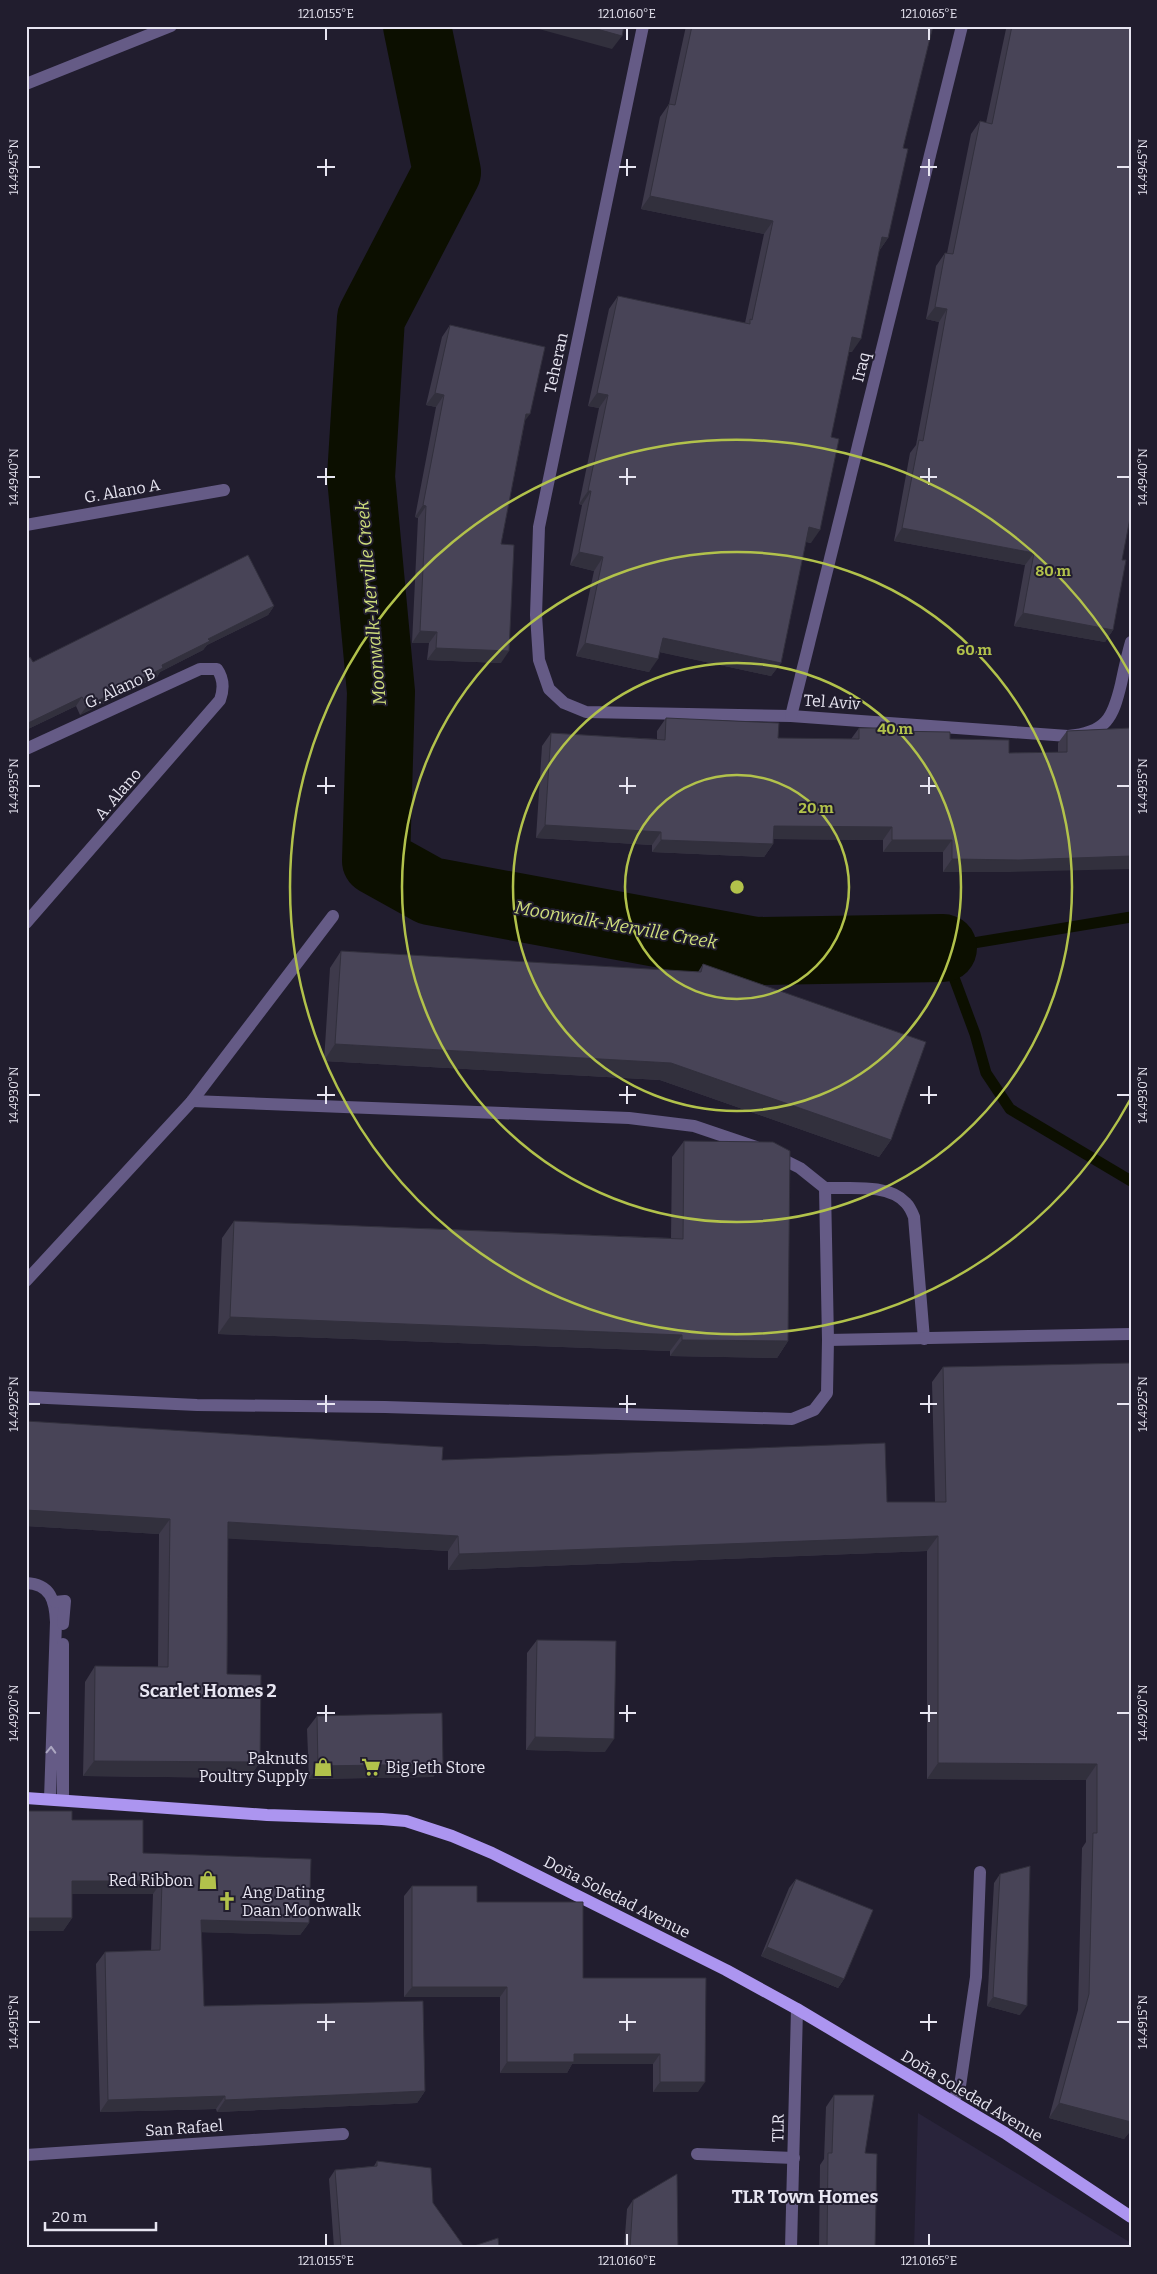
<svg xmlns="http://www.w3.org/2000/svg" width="1157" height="2274" font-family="Bitter,serif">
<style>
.built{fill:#29243b}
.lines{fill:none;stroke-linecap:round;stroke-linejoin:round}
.stream{stroke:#0c0f00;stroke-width:11}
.river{stroke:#0c0f00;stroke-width:68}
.minor{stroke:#655b86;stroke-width:12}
.major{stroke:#ac95f0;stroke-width:12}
.wall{fill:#3e3a4b}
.shaded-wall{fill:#32303d}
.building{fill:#484457;stroke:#32303d}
.oneway{stroke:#aca7c1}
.ticks{fill:none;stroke:#e7e5f1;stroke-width:2}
.ring{fill:none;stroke:#b2c24b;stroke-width:2.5}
.labels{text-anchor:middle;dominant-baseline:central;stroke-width:4;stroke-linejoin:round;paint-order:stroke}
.street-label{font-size:16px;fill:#e7e5f1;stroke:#211d2e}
.poi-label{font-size:16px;fill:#e7e5f1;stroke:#211d2e;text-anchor:end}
.water-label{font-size:18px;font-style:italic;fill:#cfde7c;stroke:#211d2e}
.neighbourhood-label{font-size:18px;font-weight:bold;fill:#e7e5f1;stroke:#211d2e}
.centre{fill:#b2c24b;stroke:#211d2e;stroke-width:2.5}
.ring-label{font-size:15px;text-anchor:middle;font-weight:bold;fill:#b2c24b;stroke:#211d2e;stroke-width:4;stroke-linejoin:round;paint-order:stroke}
.neatline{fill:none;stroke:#e7e5f1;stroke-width:2}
.ticks-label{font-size:12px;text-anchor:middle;fill:#e7e5f1}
</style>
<rect width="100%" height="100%" fill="#211d2e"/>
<path class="built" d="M 918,2113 L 1131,2243 L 1131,2248 L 914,2248 Z"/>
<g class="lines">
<path class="stream" d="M 1131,917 L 943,948 L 975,1034 L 986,1073 L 1010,1109 L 1131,1181"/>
<path class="river" d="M 417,26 L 447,172 L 371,318 L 361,477 L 381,692 L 376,861 L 430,891 L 755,951 L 943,948"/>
<g class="minor">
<path d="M 643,26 L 539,527 L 536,615 L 539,660 L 549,689 L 564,703 L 586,712 L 791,716 L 1068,736 C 1106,733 1113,718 1121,684 C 1124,670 1127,656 1131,642"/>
<path d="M 26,84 L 171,26"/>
<path d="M 26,525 L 224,490"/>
<path d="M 791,716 L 962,26"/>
<path d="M 26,749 L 200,669 L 217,669 C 224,679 224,689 220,700 L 26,923"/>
<path d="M 192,1101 L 629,1118 L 694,1126 L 756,1147"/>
<path d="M 825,1188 C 849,1189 888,1183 906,1203 C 909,1206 912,1212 914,1217 L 924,1339"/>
<path d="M 26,1281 L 192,1101 L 333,916"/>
<path d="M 828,1340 L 1131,1334"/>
<path d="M 26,1397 L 197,1405 L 385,1407 L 792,1419 L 814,1410 L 827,1393 L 828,1340 L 825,1188 L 800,1168 L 776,1156"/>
<path d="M 26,1583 C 51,1584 55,1601 56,1622 L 50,1799"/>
<path d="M 55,1602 L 65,1601 L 63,1624"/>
<path d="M 63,1644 L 63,1799"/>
<path d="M 953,2102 L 960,2086 L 976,1977 L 980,1872"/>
<path d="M 697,2154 L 794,2158"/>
<path d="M 26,2155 L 343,2134"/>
<path d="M 791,2248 L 797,2009"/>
</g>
<path class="major" d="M 26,1798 L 267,1815 L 382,1819 L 406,1821 L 452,1836 L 492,1853 L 726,1970 L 797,2009 L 1005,2133 L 1131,2217"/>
</g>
<g class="wall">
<path d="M 686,26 L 933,26 L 903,148 L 888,238 L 879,251 L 852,352 L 849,352 L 831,437 L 811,543 L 806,542 L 781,663 L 771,676 L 660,652 L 649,672 L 576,656 L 594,571 L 570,565 L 582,505 L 579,504 L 599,408 L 588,406 L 609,309 L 618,296 L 745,323 L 764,234 L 641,209 L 660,117 L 669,104 Z"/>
<path d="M 1003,26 L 1131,26 L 1122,560 L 1113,630 L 1105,642 L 1014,626 L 1025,565 L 894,541 L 910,453 L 916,445 L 939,322 L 926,319 L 936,266 L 945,253 L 947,253 L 971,134 L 980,121 L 986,123 L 1006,29 L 1003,28 Z"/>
<path d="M 450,325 L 525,421 L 501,544 L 501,663 L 427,660 L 429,643 L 412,643 L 418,518 L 415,517 L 436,407 L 426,405 L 442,337 Z"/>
<path d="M 274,606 L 268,615 L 207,645 L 203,650 L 160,672 L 157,677 L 80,715 L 76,706 L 26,730 L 26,659 L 33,662 Z"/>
<path d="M 666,718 L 778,738 L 851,739 L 859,728 L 950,739 L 1009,753 L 1058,752 L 1058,743 L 1067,731 L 1131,728 L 1010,872 L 943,872 L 943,852 L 883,852 L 883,840 L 773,839 L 773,844 L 764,857 L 652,852 L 652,845 L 536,838 L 542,746 L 551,733 L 657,739 L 657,731 Z"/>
<path d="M 341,951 L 698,972 L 703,964 L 891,1140 L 879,1157 L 660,1080 L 324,1061 L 330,968 Z"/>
<path d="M 684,1141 L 788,1341 L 777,1358 L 670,1356 L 670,1351 L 218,1334 L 222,1238 L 234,1221 L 671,1238 L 672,1157 Z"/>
<path d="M 1131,1363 L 1131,2130 L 1124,2139 L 1049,2118 L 1078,2010 L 1082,1848 L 1086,1842 L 1086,1780 L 927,1779 L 927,1551 L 448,1570 L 448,1551 L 228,1538 L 227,1674 L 260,1762 L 249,1778 L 83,1776 L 85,1682 L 95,1666 L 158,1667 L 159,1534 L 26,1526 L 442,1460 L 887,1502 L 935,1502 L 932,1382 L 943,1367 Z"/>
<path d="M 537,1640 L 605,1752 L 526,1750 L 527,1653 Z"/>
<path d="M 317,1716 L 443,1764 L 433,1777 L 309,1779 L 307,1729 Z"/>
<path d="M 26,1811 L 72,1820 L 143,1853 L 309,1923 L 300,1935 L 201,1932 L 204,2006 L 425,2091 L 417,2103 L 217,2112 L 216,2109 L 100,2112 L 96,1964 L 105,1952 L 151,1951 L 153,1894 L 72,1894 L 72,1918 L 63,1931 L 26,1931 Z"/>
<path d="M 1000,1874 L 1020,2015 L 987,2006 L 994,1883 Z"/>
<path d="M 796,1879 L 844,1979 L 838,1988 L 761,1956 L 789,1888 Z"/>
<path d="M 412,1886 L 477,1902 L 583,1978 L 698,2092 L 653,2092 L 653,2064 L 572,2064 L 567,2073 L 500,2073 L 500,1997 L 404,1997 L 404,1896 Z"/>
<path d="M 834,2095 L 865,2153 L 875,2248 L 819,2248 L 820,2165 L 824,2159 L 826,2107 Z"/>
<path d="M 377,2161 L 433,2203 L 465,2248 L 334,2248 L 329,2179 L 335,2170 L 374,2166 Z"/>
<path d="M 633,2200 L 678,2248 L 624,2248 L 627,2209 Z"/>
</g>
<g class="shaded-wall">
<path d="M 528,26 L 586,26 L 622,36 L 612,49 Z"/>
<path d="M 650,196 L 773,221 L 764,234 L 641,209 Z"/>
<path d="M 882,237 L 888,238 L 879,251 Z"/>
<path d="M 935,307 L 947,309 L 939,322 L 926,319 Z"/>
<path d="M 852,337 L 861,339 L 852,352 L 843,350 Z"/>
<path d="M 435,393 L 444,395 L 436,407 L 426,405 Z"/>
<path d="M 597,393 L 608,395 L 599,408 L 588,406 Z"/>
<path d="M 526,414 L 530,414 L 521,426 Z"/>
<path d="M 588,491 L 591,491 L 582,505 L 579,504 Z"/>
<path d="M 423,505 L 426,506 L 418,518 L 415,517 Z"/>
<path d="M 809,527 L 820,530 L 811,543 L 800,540 Z"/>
<path d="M 902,528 L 1034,553 L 1025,565 L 894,541 Z"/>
<path d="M 579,552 L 603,557 L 594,571 L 570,565 Z"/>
<path d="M 274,606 L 268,615 L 207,645 L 203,650 L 160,672 L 157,677 L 80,715 L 87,706 L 162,665 L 208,639 Z"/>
<path d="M 1023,613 L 1113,630 L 1105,642 L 1014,626 Z"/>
<path d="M 420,631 L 437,632 L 429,643 L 412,643 Z"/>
<path d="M 663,638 L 781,663 L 771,676 L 654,651 Z"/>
<path d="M 585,643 L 658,659 L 649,672 L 576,656 Z"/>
<path d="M 436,648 L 509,651 L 501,663 L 427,660 Z"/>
<path d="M 82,697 L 76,706 L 26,730 L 26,724 Z"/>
<path d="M 545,825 L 661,832 L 652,845 L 536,838 Z"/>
<path d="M 774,826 L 892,827 L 883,840 L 765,839 Z"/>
<path d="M 661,840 L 773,844 L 764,857 L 652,852 Z"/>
<path d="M 892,840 L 952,840 L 943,852 L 883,852 Z"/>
<path d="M 1131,856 L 1131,869 L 1010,872 L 943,872 L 952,859 Z"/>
<path d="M 335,1044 L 671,1063 L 891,1140 L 879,1157 L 660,1080 L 324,1061 Z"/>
<path d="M 230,1317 L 682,1335 L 670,1351 L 218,1334 Z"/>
<path d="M 682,1340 L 788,1341 L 777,1358 L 670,1356 Z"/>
<path d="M 26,1510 L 170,1519 L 159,1534 L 26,1526 Z"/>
<path d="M 228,1522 L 458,1536 L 448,1551 L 218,1538 Z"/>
<path d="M 938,1536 L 927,1551 L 448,1570 L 459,1554 Z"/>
<path d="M 535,1737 L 614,1739 L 605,1752 L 526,1750 Z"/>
<path d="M 94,1761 L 260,1762 L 249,1778 L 83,1776 Z"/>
<path d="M 938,1763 L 1097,1764 L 1086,1780 L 927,1779 Z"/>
<path d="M 443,1764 L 433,1777 L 309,1779 L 318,1766 Z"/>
<path d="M 72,1881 L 162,1881 L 153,1894 L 63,1894 Z"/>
<path d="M 26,1918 L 72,1918 L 63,1931 L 26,1931 Z"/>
<path d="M 201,1920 L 309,1923 L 300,1935 L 192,1932 Z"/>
<path d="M 767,1947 L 844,1979 L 838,1988 L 761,1956 Z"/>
<path d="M 412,1987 L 507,1987 L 500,1997 L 404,1997 Z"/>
<path d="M 993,1997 L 1027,2006 L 1020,2015 L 987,2006 Z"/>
<path d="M 574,2054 L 660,2054 L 653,2064 L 572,2064 L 567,2073 L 500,2073 L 507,2062 Z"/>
<path d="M 660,2082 L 705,2082 L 698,2092 L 653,2092 Z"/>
<path d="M 425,2091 L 417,2103 L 217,2112 L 225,2100 Z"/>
<path d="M 225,2096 L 216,2109 L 100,2112 L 108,2100 Z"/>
<path d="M 1059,2103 L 1131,2122 L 1131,2130 L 1124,2139 L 1049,2118 Z"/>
</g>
<g class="building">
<path d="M 586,26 L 624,26 L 622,36 Z"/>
<path d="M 692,26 L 933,26 L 903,148 L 908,149 L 888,238 L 882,237 L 861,339 L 852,337 L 831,437 L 839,439 L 820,530 L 809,527 L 781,663 L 663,638 L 658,659 L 585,643 L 603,557 L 579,552 L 591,491 L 588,491 L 608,395 L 597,393 L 618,296 L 750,324 L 750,319 L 752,320 L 773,221 L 650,196 L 669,104 L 675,105 Z"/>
<path d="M 1012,26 L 1131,26 L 1131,513 L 1122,560 L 1126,560 L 1113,630 L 1023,613 L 1034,553 L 902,528 L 919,440 L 923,441 L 947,309 L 935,307 L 945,253 L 953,254 L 980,121 L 992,124 Z"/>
<path d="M 450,325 L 545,347 L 530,414 L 526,414 L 501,544 L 514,545 L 509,651 L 436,648 L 437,632 L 420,631 L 426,506 L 423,505 L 444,395 L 435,393 Z"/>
<path d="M 248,555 L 274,606 L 208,639 L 210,641 L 162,665 L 163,668 L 87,706 L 82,697 L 26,724 L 26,659 L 30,657 L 33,662 Z"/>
<path d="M 666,718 L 779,723 L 778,738 L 859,739 L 859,728 L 888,728 L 888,731 L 950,732 L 950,739 L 1009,740 L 1009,753 L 1067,752 L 1067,731 L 1131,728 L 1131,856 L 1019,860 L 952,859 L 952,840 L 892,840 L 892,827 L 774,826 L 773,844 L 661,840 L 661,832 L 545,825 L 551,733 L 665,740 Z"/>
<path d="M 341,951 L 701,972 L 703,964 L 926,1042 L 891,1140 L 671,1063 L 335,1044 Z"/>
<path d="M 684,1141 L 773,1142 L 790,1151 L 788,1341 L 682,1340 L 682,1335 L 230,1317 L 234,1221 L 683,1239 Z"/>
<path d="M 1131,1363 L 1131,2122 L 1059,2103 L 1089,1994 L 1093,1833 L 1097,1833 L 1097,1764 L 938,1763 L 938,1536 L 459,1554 L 458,1536 L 228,1522 L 227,1674 L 261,1675 L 260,1762 L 94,1761 L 95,1666 L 168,1667 L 170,1519 L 26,1510 L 26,1421 L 443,1447 L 442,1460 L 885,1443 L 887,1502 L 946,1502 L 943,1367 Z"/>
<path d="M 537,1640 L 616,1641 L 614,1739 L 535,1737 Z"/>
<path d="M 442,1713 L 443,1764 L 318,1766 L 317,1716 Z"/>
<path d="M 26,1811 L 72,1811 L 72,1820 L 143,1820 L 143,1853 L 311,1859 L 309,1923 L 201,1920 L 204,2006 L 423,2001 L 425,2091 L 225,2100 L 225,2096 L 108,2100 L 105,1952 L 160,1950 L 162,1881 L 72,1881 L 72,1918 L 26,1918 Z"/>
<path d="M 1030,1866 L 1027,2006 L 993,1997 L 1000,1874 Z"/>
<path d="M 796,1879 L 873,1910 L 844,1979 L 767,1947 Z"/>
<path d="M 412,1886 L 477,1886 L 477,1902 L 583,1902 L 583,1978 L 706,1978 L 705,2082 L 660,2082 L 660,2054 L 574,2054 L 574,2062 L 507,2062 L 507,1987 L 412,1987 Z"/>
<path d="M 834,2095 L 874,2095 L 865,2153 L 877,2154 L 875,2248 L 827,2248 L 828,2153 L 832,2153 Z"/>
<path d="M 377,2161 L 431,2168 L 433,2203 L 465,2248 L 341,2248 L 335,2170 L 377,2166 Z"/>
<path d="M 677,2174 L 678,2248 L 630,2248 L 633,2200 Z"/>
<path d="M 498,2238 L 499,2248 L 468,2248 Z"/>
</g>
<defs><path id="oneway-chevron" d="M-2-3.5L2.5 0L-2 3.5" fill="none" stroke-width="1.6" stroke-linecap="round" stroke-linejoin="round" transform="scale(1.25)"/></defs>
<use class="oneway" href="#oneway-chevron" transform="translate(51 1750) rotate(-88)"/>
<path class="ticks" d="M 326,28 L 326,40M 627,28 L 627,40M 929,28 L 929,40M 326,159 L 326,176M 627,159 L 627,176M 929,159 L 929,176M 28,167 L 40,167M 317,167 L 335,167M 619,167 L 636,167M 920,167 L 937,167M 1117,167 L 1130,167M 326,468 L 326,485M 627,468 L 627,485M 929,468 L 929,485M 28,477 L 40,477M 317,477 L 335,477M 619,477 L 636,477M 920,477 L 937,477M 1117,477 L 1130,477M 326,777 L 326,794M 627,777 L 627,794M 929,777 L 929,794M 28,786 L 40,786M 317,786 L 335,786M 619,786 L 636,786M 920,786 L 937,786M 1117,786 L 1130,786M 326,1086 L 326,1104M 627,1086 L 627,1104M 929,1086 L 929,1104M 28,1095 L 40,1095M 317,1095 L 335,1095M 619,1095 L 636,1095M 920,1095 L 937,1095M 1117,1095 L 1130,1095M 326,1395 L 326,1413M 627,1395 L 627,1413M 929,1395 L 929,1413M 28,1404 L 40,1404M 317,1404 L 335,1404M 619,1404 L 636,1404M 920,1404 L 937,1404M 1117,1404 L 1130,1404M 326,1705 L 326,1722M 627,1705 L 627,1722M 929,1705 L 929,1722M 28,1713 L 40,1713M 317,1713 L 335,1713M 619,1713 L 636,1713M 920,1713 L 937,1713M 1117,1713 L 1130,1713M 326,2014 L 326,2031M 627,2014 L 627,2031M 929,2014 L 929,2031M 28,2022 L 40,2022M 317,2022 L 335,2022M 619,2022 L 636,2022M 920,2022 L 937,2022M 1117,2022 L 1130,2022M 326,2234 L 326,2246M 627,2234 L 627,2246M 929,2234 L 929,2246"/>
<g class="ring">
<circle cx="737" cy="887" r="112"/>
<circle cx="737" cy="887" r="224"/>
<circle cx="737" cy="887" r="335"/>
<path d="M1130 1100A447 447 0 1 1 1130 674"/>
</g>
<defs>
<g id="shop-bare" transform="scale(1.5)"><path d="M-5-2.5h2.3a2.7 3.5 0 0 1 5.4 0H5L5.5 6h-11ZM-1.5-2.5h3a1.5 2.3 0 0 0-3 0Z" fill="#b2c24b" stroke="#211d2e" stroke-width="2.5" paint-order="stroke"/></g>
<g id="supermarket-bare" transform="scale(1.5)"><path d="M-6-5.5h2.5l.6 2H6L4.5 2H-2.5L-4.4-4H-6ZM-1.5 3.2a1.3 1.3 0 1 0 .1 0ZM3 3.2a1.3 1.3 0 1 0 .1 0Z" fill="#b2c24b" stroke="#211d2e" stroke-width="2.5" paint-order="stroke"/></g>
<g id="church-bare" transform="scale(1.5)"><path d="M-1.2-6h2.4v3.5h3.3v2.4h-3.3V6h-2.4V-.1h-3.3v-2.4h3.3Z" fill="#b2c24b" stroke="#211d2e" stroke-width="2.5" paint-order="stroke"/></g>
</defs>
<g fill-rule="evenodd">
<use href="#shop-bare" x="323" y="1767"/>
<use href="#supermarket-bare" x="371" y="1767"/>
<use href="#shop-bare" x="208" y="1880"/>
<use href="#church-bare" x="227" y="1901"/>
</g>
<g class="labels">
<g class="street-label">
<text transform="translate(556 363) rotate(-78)">Teheran</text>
<text transform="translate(861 367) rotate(-76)">Iraq</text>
<text transform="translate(122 491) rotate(-10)">G. Alano A</text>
<text transform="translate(120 688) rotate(-25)">G. Alano B</text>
<text transform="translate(832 702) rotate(4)">Tel Aviv</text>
<text transform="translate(118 794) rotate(-49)">A. Alano</text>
<text transform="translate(617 1897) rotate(27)">Doña Soledad Avenue</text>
<text transform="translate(972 2096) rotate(31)">Doña Soledad Avenue</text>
<text transform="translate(184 2128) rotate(-4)">San Rafael</text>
<text transform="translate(778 2128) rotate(-89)">TLR</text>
</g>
<g class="poi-label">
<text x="308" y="1758">Paknuts<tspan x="308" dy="18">Poultry Supply</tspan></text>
<text x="386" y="1767" text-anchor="start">Big Jeth Store</text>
<text x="193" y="1880">Red Ribbon</text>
<text x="242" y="1892" text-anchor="start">Ang Dating<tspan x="242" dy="18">Daan Moonwalk</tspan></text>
</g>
<g class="water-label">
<text transform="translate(371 603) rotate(-95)">Moonwalk-Merville Creek</text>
<text transform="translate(616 925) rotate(10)">Moonwalk-Merville Creek</text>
</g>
<g class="neighbourhood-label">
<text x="208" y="1691">Scarlet Homes 2</text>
<text x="805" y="2197">TLR Town Homes</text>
</g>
</g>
<circle cx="737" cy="887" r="8" class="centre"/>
<g class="ring-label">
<text x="1053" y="576">80 m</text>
<text x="974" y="655">60 m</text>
<text x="895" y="734">40 m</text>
<text x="816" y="813">20 m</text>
</g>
<rect width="1157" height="2274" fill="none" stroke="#211d2e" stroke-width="55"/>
<path d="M45 2222v8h111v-8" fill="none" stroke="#e7e5f1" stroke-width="2.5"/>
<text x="52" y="2222" font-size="15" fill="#e7e5f1" stroke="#211d2e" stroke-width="4" paint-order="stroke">20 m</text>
<rect x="28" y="28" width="1102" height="2218" class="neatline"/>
<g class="ticks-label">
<text x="326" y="18">121.0155°E</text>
<text x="627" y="18">121.0160°E</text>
<text x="929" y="18">121.0165°E</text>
<text transform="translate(14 167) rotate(-90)" y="4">14.4945°N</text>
<text transform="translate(1143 167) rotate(-90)" y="4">14.4945°N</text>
<text transform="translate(14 477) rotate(-90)" y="4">14.4940°N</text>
<text transform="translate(1143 477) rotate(-90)" y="4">14.4940°N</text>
<text transform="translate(14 786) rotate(-90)" y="4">14.4935°N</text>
<text transform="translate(1143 786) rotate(-90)" y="4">14.4935°N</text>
<text transform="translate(14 1095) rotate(-90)" y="4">14.4930°N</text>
<text transform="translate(1143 1095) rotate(-90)" y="4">14.4930°N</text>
<text transform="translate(14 1404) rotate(-90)" y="4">14.4925°N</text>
<text transform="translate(1143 1404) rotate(-90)" y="4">14.4925°N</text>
<text transform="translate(14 1713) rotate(-90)" y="4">14.4920°N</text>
<text transform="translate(1143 1713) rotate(-90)" y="4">14.4920°N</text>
<text transform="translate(14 2022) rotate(-90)" y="4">14.4915°N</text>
<text transform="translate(1143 2022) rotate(-90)" y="4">14.4915°N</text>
<text x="326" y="2265">121.0155°E</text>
<text x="627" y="2265">121.0160°E</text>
<text x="929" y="2265">121.0165°E</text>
</g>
</svg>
